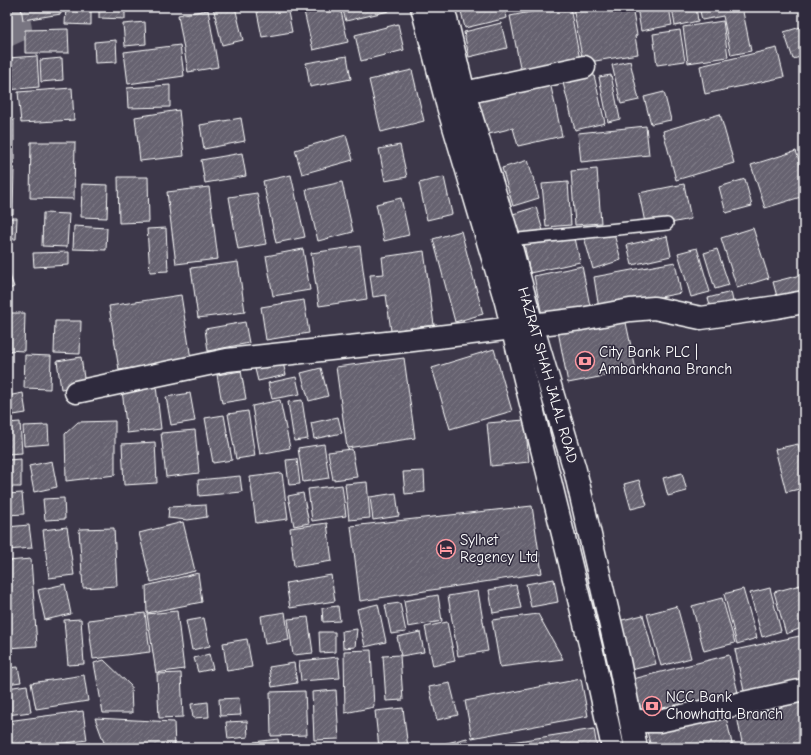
<svg xmlns="http://www.w3.org/2000/svg" width="811" height="755" font-family="'Comic Neue',sans-serif">
<style>
.lines{fill:none;stroke-linecap:round;stroke-linejoin:round}
.canal{stroke:#797682;stroke-width:24}
.building{fill:url(#building-hatch);stroke:#fff}
.lane-casing{stroke:#fff;stroke-width:14}
.street-casing{stroke:#fff;stroke-width:25}
.secondary-casing{stroke:#fff;stroke-width:25}
.lane{stroke:#2f2a3d;stroke-width:11}
.street{stroke:#2f2a3d;stroke-width:22}
.secondary{stroke:#2f2a3d;stroke-width:22}
.labels{text-anchor:middle;dominant-baseline:central;stroke-width:3;stroke-linejoin:round;paint-order:stroke}
.poi-label{font-size:15px;fill:#fff;stroke:#2f2a3d;text-anchor:start}
.street-label{font-size:15px;fill:#fff;stroke:#2f2a3d}
</style>
<defs>
<pattern id="building-hatch" width="6" height="6" patternUnits="userSpaceOnUse"><rect width="6" height="6" fill="#666270"/><path d="M-1 1l2-2M0 6l6-6M5 7l2-2" fill="none" stroke="#7d7a85"/></pattern>
</defs>
<rect width="100%" height="100%" fill="#3c3749"/>
<filter id="ink" filterUnits="userSpaceOnUse"><feTurbulence type="fractalNoise" baseFrequency=".025" numOctaves="2"/><feDisplacementMap in="SourceGraphic" scale="8" xChannelSelector="R" yChannelSelector="G"/><feConvolveMatrix kernelMatrix="1 2 1 2 8 2 1 2 1" color-interpolation-filters="sRGB"/></filter>
<g filter="url(#ink)">
<g class="lines">
<path class="canal" d="M 7,35 L 20,29 L 16,7"/>
</g>
<g class="building">
<path d="M 21,7 L 60,7 L 61,14 L 23,20 Z"/>
<path d="M 66,7 L 91,7 L 91,25 L 65,24 Z"/>
<path d="M 99,7 L 125,7 L 125,19 L 99,18 Z"/>
<path d="M 213,7 L 235,7 L 243,40 L 222,45 Z"/>
<path d="M 256,7 L 287,7 L 292,32 L 262,37 Z"/>
<path d="M 303,7 L 340,7 L 348,42 L 313,50 Z"/>
<path d="M 342,7 L 388,7 L 389,11 L 346,21 Z"/>
<path d="M 460,7 L 505,7 L 507,18 L 465,28 Z"/>
<path d="M 555,7 L 570,7 L 580,60 L 521,72 L 510,16 Z"/>
<path d="M 573,7 L 632,7 L 637,35 L 635,36 L 638,54 L 583,63 Z"/>
<path d="M 637,7 L 669,7 L 672,25 L 641,31 Z"/>
<path d="M 672,7 L 696,7 L 698,21 L 675,26 Z"/>
<path d="M 699,7 L 742,7 L 751,51 L 731,55 L 723,16 L 702,20 Z"/>
<path d="M 208,10 L 218,67 L 188,72 L 178,15 Z"/>
<path d="M 723,21 L 728,57 L 688,63 L 683,27 Z"/>
<path d="M 145,22 L 146,44 L 125,46 L 123,24 Z"/>
<path d="M 501,23 L 507,48 L 469,57 L 464,32 Z"/>
<path d="M 398,24 L 404,50 L 361,61 L 355,35 Z"/>
<path d="M 804,26 L 804,56 L 793,59 L 784,32 Z"/>
<path d="M 68,29 L 69,53 L 25,53 L 25,30 Z"/>
<path d="M 680,30 L 685,61 L 657,65 L 653,34 Z"/>
<path d="M 116,40 L 117,62 L 95,63 L 94,42 Z"/>
<path d="M 180,45 L 184,76 L 128,84 L 124,52 Z"/>
<path d="M 777,48 L 784,77 L 705,94 L 700,66 Z"/>
<path d="M 37,56 L 39,87 L 7,90 L 7,58 Z"/>
<path d="M 347,56 L 351,79 L 310,87 L 306,63 Z"/>
<path d="M 62,58 L 63,80 L 41,82 L 40,60 Z"/>
<path d="M 630,61 L 639,100 L 621,104 L 612,65 Z"/>
<path d="M 412,70 L 424,121 L 381,132 L 369,80 Z"/>
<path d="M 593,71 L 605,123 L 575,130 L 562,79 Z"/>
<path d="M 611,75 L 620,119 L 608,122 L 599,77 Z"/>
<path d="M 549,78 L 562,136 L 518,146 L 513,128 L 481,136 L 472,96 Z"/>
<path d="M 170,85 L 170,107 L 128,108 L 127,88 Z"/>
<path d="M 72,88 L 74,120 L 21,123 L 18,92 Z"/>
<path d="M 664,92 L 671,120 L 651,124 L 644,97 Z"/>
<path d="M 179,110 L 184,156 L 140,161 L 135,117 Z"/>
<path d="M 720,114 L 734,163 L 676,180 L 663,131 Z"/>
<path d="M 241,118 L 245,141 L 204,149 L 200,125 Z"/>
<rect x="7" y="120" width="7" height="43"/>
<path d="M 646,126 L 649,155 L 581,162 L 578,133 Z"/>
<path d="M 346,135 L 353,160 L 302,174 L 295,150 Z"/>
<path d="M 31,142 L 75,142 L 74,199 L 30,198 Z"/>
<path d="M 400,145 L 407,177 L 385,181 L 379,149 Z"/>
<path d="M 796,151 L 804,176 L 804,196 L 765,208 L 751,165 Z"/>
<path d="M 242,153 L 246,176 L 205,183 L 201,160 Z"/>
<path d="M 528,160 L 539,198 L 513,206 L 502,168 Z"/>
<path d="M 7,168 L 14,168 L 13,214 L 7,214 Z"/>
<path d="M 597,169 L 601,223 L 575,225 L 571,171 Z"/>
<path d="M 291,175 L 305,237 L 276,243 L 263,181 Z"/>
<path d="M 118,177 L 148,177 L 149,222 L 119,223 Z"/>
<path d="M 444,177 L 452,214 L 427,220 L 419,183 Z"/>
<path d="M 745,179 L 752,206 L 726,213 L 719,187 Z"/>
<path d="M 342,182 L 353,232 L 318,241 L 306,190 Z"/>
<path d="M 568,182 L 571,225 L 546,227 L 542,184 Z"/>
<path d="M 82,184 L 108,185 L 107,218 L 81,217 Z"/>
<path d="M 684,184 L 691,219 L 646,228 L 639,193 Z"/>
<path d="M 209,187 L 218,259 L 176,264 L 167,192 Z"/>
<path d="M 257,193 L 266,244 L 238,249 L 229,197 Z"/>
<path d="M 401,198 L 409,235 L 384,241 L 376,204 Z"/>
<path d="M 536,207 L 543,231 L 520,238 L 513,214 Z"/>
<path d="M 43,213 L 69,214 L 67,247 L 42,246 Z"/>
<path d="M 7,218 L 17,218 L 16,239 L 7,239 Z"/>
<path d="M 74,226 L 107,228 L 106,250 L 73,249 Z"/>
<path d="M 166,228 L 168,271 L 150,272 L 147,229 Z"/>
<path d="M 753,228 L 769,278 L 737,288 L 721,238 Z"/>
<path d="M 613,230 L 621,260 L 593,269 L 584,237 Z"/>
<path d="M 461,231 L 483,314 L 455,322 L 433,239 Z"/>
<path d="M 574,233 L 580,262 L 530,273 L 524,244 Z"/>
<path d="M 667,236 L 671,256 L 632,265 L 627,245 Z"/>
<path d="M 360,246 L 367,299 L 319,306 L 311,253 Z"/>
<path d="M 697,248 L 710,292 L 691,297 L 678,253 Z"/>
<path d="M 303,249 L 310,290 L 273,296 L 266,256 Z"/>
<path d="M 717,249 L 729,285 L 715,289 L 704,253 Z"/>
<path d="M 424,251 L 434,325 L 391,331 L 386,295 L 373,297 L 370,275 L 384,274 L 382,257 Z"/>
<path d="M 69,252 L 69,265 L 34,267 L 33,253 Z"/>
<path d="M 238,262 L 245,312 L 198,318 L 191,268 Z"/>
<path d="M 675,262 L 681,293 L 599,309 L 594,277 Z"/>
<path d="M 582,266 L 591,311 L 543,321 L 534,276 Z"/>
<path d="M 7,273 L 9,273 L 14,287 L 7,290 Z"/>
<path d="M 804,274 L 804,297 L 779,304 L 773,282 Z"/>
<path d="M 731,292 L 734,306 L 712,311 L 708,298 Z"/>
<path d="M 181,295 L 191,359 L 119,370 L 109,306 Z"/>
<path d="M 304,300 L 309,333 L 266,340 L 261,307 Z"/>
<path d="M 7,313 L 25,313 L 24,351 L 7,350 Z"/>
<path d="M 625,318 L 636,370 L 568,383 L 558,331 Z"/>
<path d="M 55,321 L 81,321 L 80,354 L 54,353 Z"/>
<path d="M 245,322 L 249,343 L 208,351 L 205,329 Z"/>
<path d="M 494,349 L 512,411 L 450,429 L 432,368 Z"/>
<path d="M 25,355 L 51,356 L 50,389 L 24,388 Z"/>
<path d="M 81,357 L 85,385 L 61,389 L 57,361 Z"/>
<path d="M 404,358 L 415,438 L 347,448 L 336,367 Z"/>
<path d="M 282,359 L 286,375 L 258,381 L 254,365 Z"/>
<path d="M 321,368 L 328,396 L 309,401 L 301,373 Z"/>
<path d="M 241,371 L 246,399 L 222,403 L 217,375 Z"/>
<path d="M 296,377 L 300,394 L 272,399 L 268,383 Z"/>
<path d="M 156,386 L 161,429 L 127,433 L 122,390 Z"/>
<path d="M 23,393 L 26,413 L 7,416 L 7,396 Z"/>
<path d="M 190,393 L 195,421 L 171,425 L 166,397 Z"/>
<path d="M 280,400 L 290,448 L 260,454 L 252,406 Z"/>
<path d="M 302,400 L 308,439 L 294,441 L 288,402 Z"/>
<path d="M 248,411 L 255,456 L 236,459 L 228,414 Z"/>
<path d="M 224,415 L 232,460 L 213,463 L 205,418 Z"/>
<path d="M 338,417 L 342,433 L 314,439 L 311,423 Z"/>
<path d="M 525,420 L 529,462 L 491,466 L 487,423 Z"/>
<path d="M 115,421 L 115,475 L 66,481 L 65,434 L 78,422 Z"/>
<path d="M 20,422 L 22,453 L 7,454 L 7,423 Z"/>
<path d="M 48,425 L 49,444 L 24,446 L 23,426 Z"/>
<path d="M 195,430 L 199,473 L 166,477 L 161,433 Z"/>
<path d="M 155,442 L 157,483 L 124,485 L 122,444 Z"/>
<path d="M 324,444 L 329,478 L 303,482 L 298,448 Z"/>
<path d="M 798,444 L 801,458 L 804,457 L 804,488 L 786,492 L 775,449 Z"/>
<path d="M 352,449 L 357,477 L 333,480 L 328,452 Z"/>
<path d="M 21,459 L 21,487 L 7,487 L 7,460 Z"/>
<path d="M 297,459 L 300,484 L 289,485 L 286,460 Z"/>
<path d="M 52,461 L 57,487 L 34,492 L 29,466 Z"/>
<path d="M 424,471 L 425,492 L 405,494 L 403,472 Z"/>
<path d="M 282,473 L 288,519 L 256,523 L 250,477 Z"/>
<path d="M 682,473 L 687,491 L 668,496 L 663,478 Z"/>
<path d="M 240,476 L 242,492 L 199,496 L 198,480 Z"/>
<path d="M 639,480 L 647,505 L 631,509 L 624,484 Z"/>
<path d="M 367,482 L 370,518 L 349,520 L 345,484 Z"/>
<path d="M 342,485 L 346,516 L 312,521 L 308,489 Z"/>
<path d="M 22,493 L 24,514 L 7,515 L 7,494 Z"/>
<path d="M 303,493 L 309,523 L 294,526 L 288,496 Z"/>
<path d="M 396,493 L 399,516 L 373,520 L 370,497 Z"/>
<path d="M 64,498 L 65,519 L 45,520 L 43,499 Z"/>
<path d="M 206,505 L 207,517 L 188,520 L 168,518 L 169,507 Z"/>
<path d="M 532,506 L 542,573 L 360,601 L 351,526 Z"/>
<path d="M 183,522 L 195,571 L 151,582 L 139,533 Z"/>
<path d="M 327,523 L 332,561 L 294,567 L 290,528 Z"/>
<path d="M 29,525 L 32,548 L 7,550 L 7,527 Z"/>
<path d="M 67,527 L 74,575 L 49,578 L 43,530 Z"/>
<path d="M 114,528 L 117,586 L 83,588 L 79,529 Z"/>
<path d="M 31,559 L 37,646 L 7,648 L 7,561 Z"/>
<path d="M 198,573 L 202,602 L 147,613 L 146,586 Z"/>
<path d="M 331,575 L 335,601 L 290,608 L 286,583 Z"/>
<path d="M 554,579 L 558,602 L 531,607 L 526,584 Z"/>
<path d="M 65,584 L 71,614 L 45,620 L 38,590 Z"/>
<path d="M 804,584 L 804,624 L 799,629 L 786,634 L 774,592 Z"/>
<path d="M 516,585 L 521,608 L 493,613 L 489,590 Z"/>
<path d="M 770,588 L 781,631 L 762,637 L 750,593 Z"/>
<path d="M 743,589 L 757,638 L 737,644 L 724,594 Z"/>
<path d="M 478,591 L 488,651 L 458,656 L 448,596 Z"/>
<path d="M 438,595 L 442,621 L 408,627 L 404,601 Z"/>
<path d="M 722,598 L 735,643 L 704,651 L 692,606 Z"/>
<path d="M 400,603 L 406,632 L 391,634 L 385,605 Z"/>
<path d="M 378,604 L 386,642 L 365,647 L 357,609 Z"/>
<path d="M 338,606 L 340,621 L 323,622 L 322,608 Z"/>
<path d="M 677,606 L 691,658 L 661,666 L 647,614 Z"/>
<path d="M 177,611 L 184,669 L 156,673 L 147,614 Z"/>
<path d="M 285,612 L 289,640 L 265,644 L 261,616 Z"/>
<path d="M 145,613 L 150,652 L 93,659 L 88,620 Z"/>
<path d="M 538,614 L 563,659 L 500,667 L 492,620 Z"/>
<path d="M 643,615 L 656,664 L 631,670 L 618,621 Z"/>
<path d="M 308,617 L 313,653 L 293,655 L 288,619 Z"/>
<path d="M 204,618 L 210,646 L 192,650 L 186,621 Z"/>
<path d="M 81,619 L 84,664 L 68,665 L 64,620 Z"/>
<path d="M 447,622 L 455,661 L 433,666 L 425,627 Z"/>
<path d="M 357,629 L 355,647 L 343,648 L 342,631 Z"/>
<path d="M 319,632 L 335,632 L 335,652 L 320,653 Z"/>
<path d="M 420,632 L 424,652 L 401,656 L 397,637 Z"/>
<path d="M 804,635 L 804,688 L 746,700 L 735,650 Z"/>
<path d="M 247,639 L 252,667 L 227,671 L 223,643 Z"/>
<path d="M 371,650 L 374,707 L 345,713 L 344,651 Z"/>
<path d="M 209,654 L 213,669 L 198,672 L 194,658 Z"/>
<path d="M 400,655 L 403,700 L 386,701 L 383,656 Z"/>
<path d="M 729,655 L 739,697 L 644,721 L 633,679 Z"/>
<path d="M 338,657 L 340,678 L 301,681 L 299,661 Z"/>
<path d="M 104,660 L 131,686 L 132,713 L 103,713 L 94,663 Z"/>
<path d="M 294,663 L 297,683 L 272,687 L 269,667 Z"/>
<path d="M 18,667 L 21,682 L 7,684 L 7,668 Z"/>
<path d="M 181,673 L 183,717 L 159,718 L 157,674 Z"/>
<path d="M 84,675 L 88,701 L 36,709 L 31,683 Z"/>
<path d="M 581,679 L 588,716 L 472,738 L 465,701 Z"/>
<path d="M 450,683 L 458,715 L 437,720 L 429,687 Z"/>
<path d="M 27,685 L 31,712 L 7,715 L 7,688 Z"/>
<path d="M 336,690 L 339,739 L 314,740 L 312,692 Z"/>
<path d="M 305,691 L 307,735 L 271,736 L 270,692 Z"/>
<path d="M 239,698 L 241,715 L 220,716 L 219,699 Z"/>
<path d="M 804,698 L 804,748 L 743,748 L 736,711 Z"/>
<path d="M 208,702 L 209,717 L 193,718 L 191,704 Z"/>
<path d="M 403,708 L 408,748 L 379,748 L 375,711 Z"/>
<path d="M 724,708 L 733,748 L 651,748 L 646,727 Z"/>
<path d="M 83,711 L 87,740 L 29,748 L 9,748 L 7,721 Z"/>
<path d="M 95,718 L 174,722 L 175,748 L 106,748 Z"/>
<path d="M 247,721 L 248,737 L 228,739 L 226,722 Z"/>
<path d="M 594,729 L 597,748 L 480,748 L 480,747 Z"/>
<path d="M 467,738 L 470,748 L 436,748 L 435,746 Z"/>
<path d="M 278,739 L 279,748 L 255,748 L 254,742 Z"/>
<path d="M 90,743 L 91,748 L 54,748 Z"/>
</g>
<g class="lines">
<g class="lane-casing">
<path id="lane" d="M 509,240 L 667,224"/>
</g>
<g class="street-casing">
<g id="street">
<path d="M 464,93 L 584,67"/>
<path d="M 532,325 L 581,319 L 630,310 L 654,308 L 701,318 L 777,307 L 804,302"/>
<path d="M 76,392 L 227,360 L 396,342 L 513,328"/>
<path d="M 632,721 L 659,721 L 804,690"/>
</g>
</g>
<g class="secondary-casing">
<g id="secondary">
<path d="M 422,7 L 447,103 L 506,302 L 593,656 L 613,748"/>
<path d="M 443,7 L 464,93 L 509,240 L 532,325 L 575,470 L 619,661 L 636,748"/>
</g>
</g>
<use href="#lane" class="lane"/>
<use href="#street" class="street"/>
<use href="#secondary" class="secondary"/>
</g>
</g>
<defs>
<g id="bank-ring" transform="scale(1)"><circle r="9.5" fill="#2f2a3d" stroke="#ff9aa2" stroke-width="1.5"/><path d="M-6-4H6V4H-6ZM0-2.3a2.3 2.3 0 1 0 0 4.6a2.3 2.3 0 1 0 0-4.6Z" fill="#ff9aa2"/></g>
<g id="hotel-ring" transform="scale(1)"><circle r="9.5" fill="#2f2a3d" stroke="#ff9aa2" stroke-width="1.5"/><path d="M-6-4.5h1.5V1H6V5H4.5V3h-9V5H-6ZM-4 0a1.8 1.8 0 1 1 3.6 0ZM.5 0V-2.5h3Q6-2.5 6 0Z" fill="#ff9aa2"/></g>
</defs>
<g fill-rule="evenodd">
<use href="#bank-ring" x="585" y="361"/>
<use href="#hotel-ring" x="446" y="549"/>
<use href="#bank-ring" x="652" y="706"/>
</g>
<g class="labels">
<g class="poi-label">
<text x="599" y="352">City Bank PLC |<tspan x="599" dy="17">Ambarkhana Branch</tspan></text>
<text x="460" y="540">Sylhet<tspan x="460" dy="17">Regency Ltd</tspan></text>
<text x="666" y="697">NCC Bank<tspan x="666" dy="17">Chowhatta Branch</tspan></text>
</g>
<g class="street-label">
<text transform="translate(548 375) rotate(74)">HAZRAT SHAH JALAL ROAD</text>
</g>
</g>
<rect width="811" height="755" fill="none" stroke="#2f2a3d" stroke-width="24"/>
<rect x="12" y="12" width="787" height="731" fill="none" stroke="#fff" stroke-width="1.5" filter="url(#ink)"/>
</svg>
